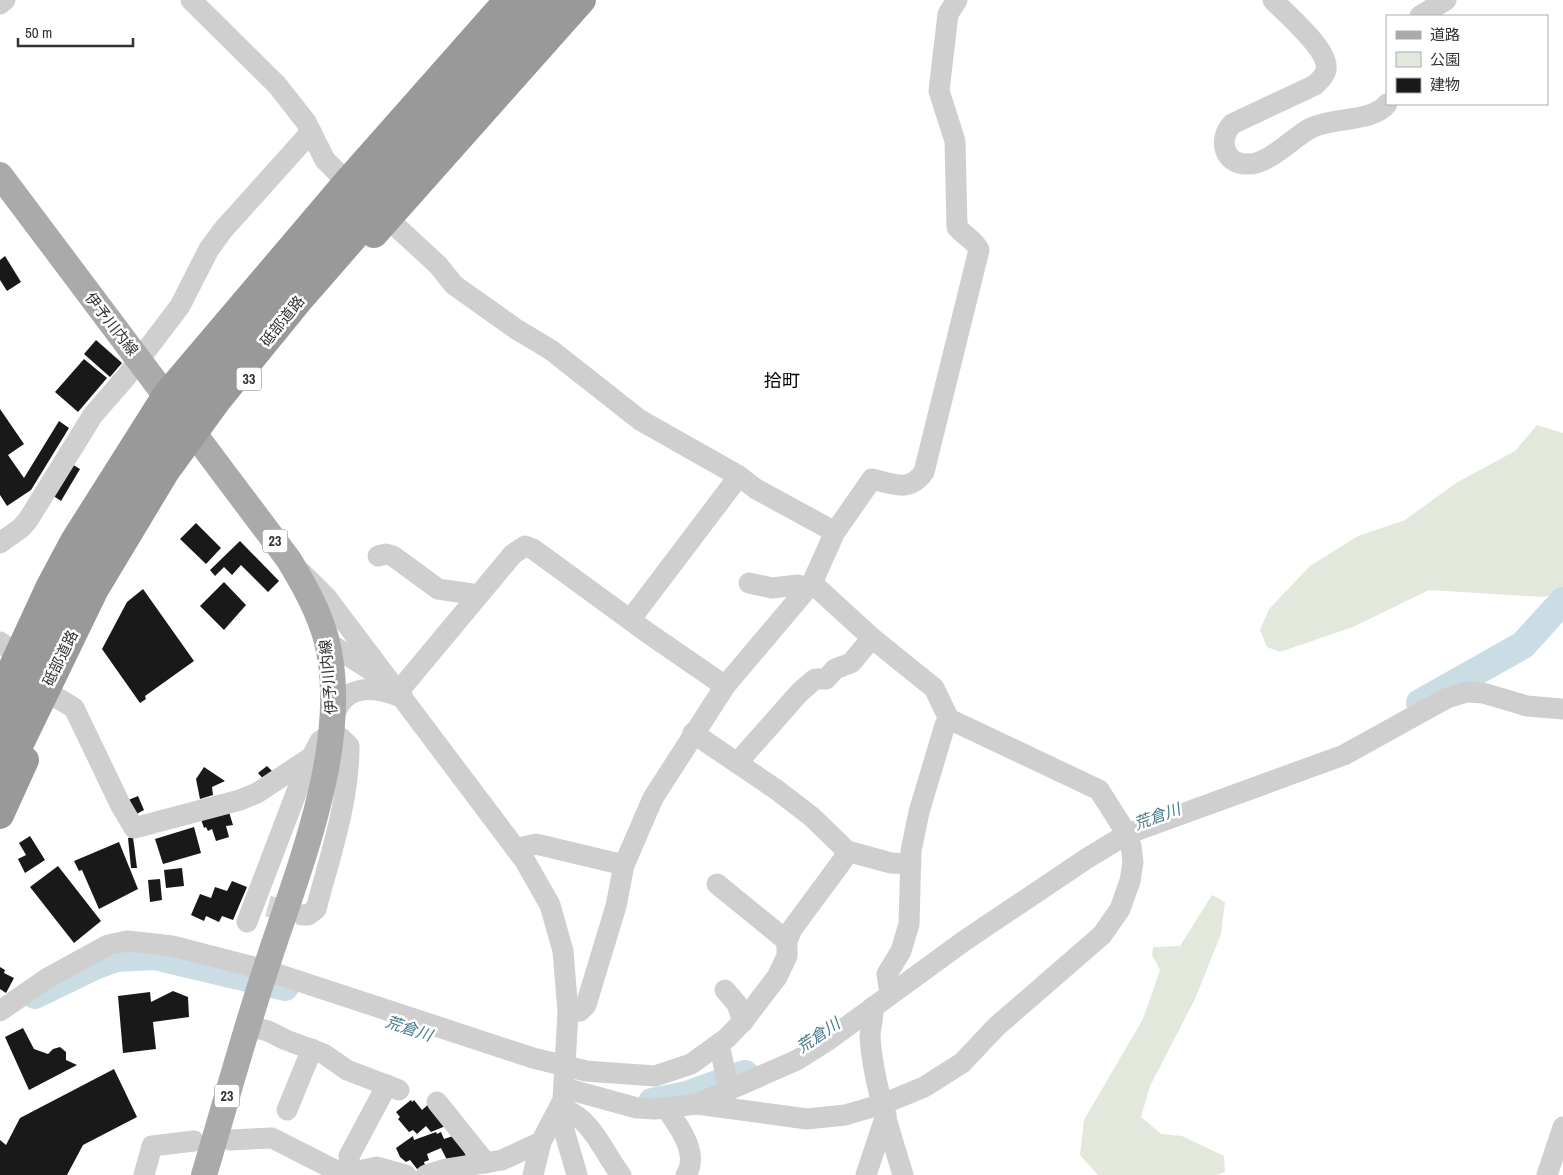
<svg xmlns="http://www.w3.org/2000/svg" width="1563" height="1175" font-family="'Archivo Narrow','Noto Sans JP',sans-serif">
<style>
.green{fill:#e3e8dd}
.lines{fill:none;stroke-linecap:round;stroke-linejoin:round}
.river{stroke:#cadde4;stroke-width:28}
.building{fill:#191919}
.minor-tunnel{stroke:#d6d6d6;stroke-width:21;stroke-dasharray:21 11;stroke-linecap:butt}
.minor{stroke:#cfcfcf;stroke-width:21}
.major{stroke:#aaa;stroke-width:26}
.highway{stroke:#999;stroke-width:28}
.highway-bridge{stroke:#999;stroke-width:28}
.labels{text-anchor:middle;dominant-baseline:central;stroke-width:5;stroke-linejoin:round;paint-order:stroke}
.shield{fill:#fff;stroke:#707070;stroke-width:1}
.shield-label{font-size:14px;font-weight:bold;fill:#323232}
.street-label{font-size:15px;fill:#323232;stroke:#fff}
.water-label{font-size:16px;font-style:italic;fill:#49798b;stroke:#fff}
.quarter-label{font-size:18px;fill:#000;stroke:#fff}
</style>
<rect width="100%" height="100%" fill="#fff"/>
<g class="green">
<path d="M 1537,425 L 1563,433 L 1563,591 L 1544,597 L 1429,590 L 1353,627 L 1280,652 L 1267,647 L 1260,630 L 1269,609 L 1310,566 L 1358,536 L 1405,520 L 1456,483 L 1515,451 Z"/>
<path d="M 1212,895 L 1225,902 L 1221,934 L 1195,999 L 1150,1086 L 1141,1117 L 1161,1134 L 1182,1136 L 1224,1156 L 1225,1172 L 1217,1175 L 1098,1175 L 1080,1155 L 1084,1120 L 1143,1019 L 1160,970 L 1152,955 L 1153,947 L 1180,946 Z"/>
</g>
<g class="lines">
<g class="river">
<path d="M 1420,703 L 1523,645 L 1563,601"/>
<path d="M 35,995 L 97,965 L 116,958 L 154,956 L 285,987"/>
<path d="M 652,1102 L 687,1095 L 745,1074"/>
</g>
</g>
<g class="building">
<path d="M 5,256 L 21,282 L 7,291 L 0,280 L 0,260 Z"/>
<path d="M 96,340 L 122,363 L 110,377 L 84,354 Z"/>
<path d="M 84,359 L 107,378 L 78,412 L 55,392 Z"/>
<path d="M 0,409 L 24,444 L 8,455 L 24,478 L 59,421 L 69,428 L 31,490 L 7,506 L 0,495 Z"/>
<path d="M 70,463 L 80,469 L 61,501 L 52,495 Z"/>
<path d="M 196,523 L 221,548 L 206,564 L 180,539 Z"/>
<path d="M 240,541 L 279,581 L 268,592 L 241,565 L 232,575 L 224,567 L 215,576 L 210,570 Z"/>
<path d="M 224,582 L 246,605 L 224,630 L 200,606 Z"/>
<path d="M 143,589 L 194,661 L 145,696 L 146,699 L 140,703 L 102,649 L 127,602 Z"/>
<path d="M 267,766 L 274,773 L 265,781 L 258,773 Z"/>
<path d="M 204,767 L 225,781 L 212,787 L 213,795 L 200,799 L 196,779 Z"/>
<path d="M 138,796 L 144,810 L 133,816 L 126,801 Z"/>
<path d="M 229,812 L 233,825 L 226,826 L 229,837 L 216,841 L 212,829 L 208,831 L 206,827 L 204,828 L 200,816 Z"/>
<path d="M 194,827 L 201,853 L 163,864 L 155,839 Z"/>
<path d="M 30,836 L 45,860 L 25,873 L 18,859 L 26,855 L 19,843 Z"/>
<path d="M 133,837 L 137,868 L 131,868 L 128,838 Z"/>
<path d="M 119,842 L 138,889 L 99,909 L 82,870 L 79,871 L 74,861 Z"/>
<path d="M 58,866 L 101,921 L 74,943 L 30,887 Z"/>
<path d="M 182,868 L 184,886 L 166,888 L 164,870 Z"/>
<path d="M 160,879 L 162,900 L 150,902 L 148,880 Z"/>
<path d="M 232,881 L 247,887 L 233,920 L 222,916 L 219,922 L 206,916 L 204,921 L 191,915 L 200,894 L 211,898 L 215,887 L 227,891 Z"/>
<path d="M 0,967 L 5,970 L 4,973 L 14,978 L 6,993 L 0,989 Z"/>
<path d="M 173,991 L 188,997 L 189,1017 L 153,1022 L 156,1049 L 123,1053 L 118,996 L 150,992 L 151,1002 Z"/>
<path d="M 23,1028 L 34,1049 L 48,1054 L 53,1049 L 60,1047 L 66,1052 L 66,1060 L 77,1065 L 29,1090 L 5,1037 Z"/>
<path d="M 114,1069 L 137,1117 L 83,1145 L 67,1175 L 0,1175 L 0,1140 L 6,1145 L 20,1118 Z"/>
<path d="M 411,1100 L 412,1102 L 414,1100 L 422,1110 L 430,1103 L 448,1125 L 431,1132 L 426,1126 L 417,1134 L 413,1130 L 409,1132 L 398,1119 L 400,1117 L 396,1112 Z"/>
<path d="M 436,1132 L 437,1134 L 441,1132 L 444,1139 L 456,1135 L 466,1156 L 448,1162 L 441,1148 L 427,1154 L 429,1160 L 424,1162 L 425,1165 L 417,1169 L 410,1160 L 406,1162 L 400,1157 L 396,1148 L 413,1136 L 414,1140 Z"/>
</g>
<g class="lines">
<path class="minor-tunnel" d="M 268,906 L 301,915"/>
<g class="minor">
<path d="M 191,0 L 277,85 L 306,122 L 325,160 L 347,182"/>
<path d="M 1273,0 C 1286,14 1330,50 1326,70 C 1325,76 1319,81 1315,85 L 1232,124 C 1217,141 1225,165 1248,164 C 1270,164 1293,137 1311,128 C 1333,117 1373,122 1387,104"/>
<path d="M 0,4 L 5,0"/>
<path d="M 1420,16 L 1446,0"/>
<path d="M 388,219 L 438,265 L 454,285 L 516,329 L 551,350 L 640,420 L 739,476 L 756,489 L 835,532"/>
<path d="M 0,543 L 21,528 L 28,520 L 93,415 L 126,377 L 180,306 L 209,249 L 223,230 L 311,132"/>
<path d="M 378,556 L 386,554 L 393,556 L 438,589 L 479,595"/>
<path d="M 302,573 L 327,598 L 525,861 L 550,905 L 563,951 L 568,1012 L 563,1100 L 564,1130 L 577,1175"/>
<path d="M 749,583 L 772,588 L 798,585 L 806,590"/>
<path d="M 630,620 L 739,476"/>
<path d="M 326,641 L 378,675"/>
<path d="M 0,642 L 18,656"/>
<path d="M 398,692 L 513,554 L 525,546 L 533,549 L 648,633 L 725,686"/>
<path d="M 54,696 L 74,708 L 121,806 L 134,828 L 240,800 L 257,793 L 310,758"/>
<path d="M 333,722 C 340,683 374,685 403,698"/>
<path d="M 693,733 L 777,790 L 812,817 L 847,851 L 891,863 L 911,864"/>
<path d="M 737,763 L 800,692 L 815,679 L 826,679 L 835,669 L 851,663 L 872,638"/>
<path d="M 516,849 L 536,844 L 624,865"/>
<path d="M 717,884 L 787,941"/>
<path d="M 247,922 L 305,770 L 320,741 L 331,734 L 341,738 L 349,746 C 349,802 330,856 316,909 L 308,915 L 303,915"/>
<path d="M 725,990 L 737,1004 L 743,1022"/>
<path d="M 890,994 L 887,974 L 901,951 L 909,924 L 911,851 L 919,812 L 945,725 L 949,719"/>
<path d="M 873,1007 C 874,1017 870,1027 870,1037 C 873,1083 890,1131 903,1175"/>
<path d="M 0,1011 L 46,979 L 108,945 L 127,941 L 146,943 L 172,946 L 265,970 L 533,1058 L 586,1071 L 655,1076 L 691,1064 L 727,1038 L 744,1020 L 777,977 L 787,956 L 787,941 L 792,929 L 843,860 L 847,851"/>
<path d="M 568,1012 L 580,1011 L 586,1005 L 616,906 L 624,865 L 653,798 L 725,686 L 812,583 L 835,532 L 872,479 C 893,484 909,493 924,472 L 979,250 C 975,240 964,236 957,227 L 955,141 L 939,91 L 948,14 L 957,0"/>
<path d="M 248,1026 L 268,1031 L 286,1040 L 324,1054 L 347,1070 L 399,1090"/>
<path d="M 719,1044 L 729,1089"/>
<path d="M 564,1088 L 637,1108 L 655,1109 L 697,1104 L 807,1119 L 845,1115 L 883,1104 L 924,1087 L 962,1063 L 997,1026 L 1102,935 L 1120,909 L 1130,881 L 1133,862 L 1131,846 L 1127,834 L 1099,790 L 949,719 L 934,688 L 872,638 L 812,583"/>
<path d="M 437,1102 L 486,1163"/>
<path d="M 697,1104 L 797,1060 L 827,1041 L 964,941 L 1086,859 L 1127,834 L 1344,755 L 1447,698 L 1467,692 L 1483,693 L 1527,706 L 1563,709"/>
<path d="M 666,1108 C 678,1125 700,1154 686,1175"/>
<path d="M 564,1109 C 593,1120 603,1152 621,1175"/>
<path d="M 287,1110 L 312,1049"/>
<path d="M 230,1140 L 272,1138 L 339,1172 L 350,1173 L 377,1167 L 406,1175"/>
<path d="M 350,1173 L 349,1156 L 387,1085"/>
<path d="M 144,1175 L 152,1146 L 194,1141"/>
<path d="M 426,1175 L 446,1169 L 502,1160 L 541,1142"/>
<path d="M 533,1175 L 541,1142 L 563,1100"/>
<path d="M 866,1175 L 886,1115"/>
<path d="M 1547,1175 L 1563,1127"/>
</g>
<path class="major" d="M 0,175 L 289,560 C 304,585 318,610 326,638 C 353,740 298,869 267,965 C 244,1034 225,1105 204,1175"/>
<g class="highway">
<path d="M 374,234 L 582,0"/>
<path d="M 0,694 L 50,586 L 74,541 L 167,394 L 347,182 L 508,0"/>
<path d="M 0,815 L 25,760"/>
</g>
<g class="highway-bridge">
<path d="M 0,739 C 31,673 60,605 97,541 C 155,440 231,350 306,261 C 380,173 454,86 531,0"/>
<path d="M 0,785 L 95,589 L 166,471 L 217,401 L 301,298 L 561,0"/>
</g>
</g>
<g class="labels">
<g class="shield">
<rect x="236.5" y="367.5" width="25" height="23" rx="4"/>
<rect x="262.5" y="529.5" width="25" height="23" rx="4"/>
<rect x="214.5" y="1084.5" width="25" height="23" rx="4"/>
</g>
<g class="shield-label">
<text x="249" y="379">33</text>
<text x="275" y="541">23</text>
<text x="227" y="1096">23</text>
</g>
<g class="street-label">
<text transform="translate(282 321) rotate(-51)">砥部道路</text>
<text transform="translate(112 324) rotate(52)">伊予川内線</text>
<text transform="translate(60 658) rotate(-64)">砥部道路</text>
<text transform="translate(328 677) rotate(-95)">伊予川内線</text>
</g>
<g class="water-label">
<text transform="translate(1157 816) rotate(-20)">荒倉川</text>
<text transform="translate(409 1028) rotate(18)">荒倉川</text>
<text transform="translate(818 1035) rotate(-34)">荒倉川</text>
</g>
<g class="quarter-label">
<text x="782" y="380">拾町</text>
</g>
</g>
<rect x="1386" y="15" width="162" height="90" fill="#ffffff" stroke="#adadad"/>
<rect x="1396" y="31" width="25" height="8" fill="#aaaaaa" stroke="#adadad"/>
<text x="1430" y="40" font-size="15" fill="#323232">道路</text>
<rect x="1396" y="52" width="25" height="15" fill="#e3e8dd" stroke="#adadad"/>
<text x="1430" y="65" font-size="15" fill="#323232">公園</text>
<rect x="1396" y="78" width="25" height="15" fill="#191919" stroke="#adadad"/>
<text x="1430" y="90" font-size="15" fill="#323232">建物</text>
<path d="M18 38v8h115v-8" fill="none" stroke="#323232" stroke-width="2.5"/>
<text x="25" y="38" font-size="15" fill="#323232" stroke="#ffffff" stroke-width="4" paint-order="stroke">50 m</text>
</svg>
